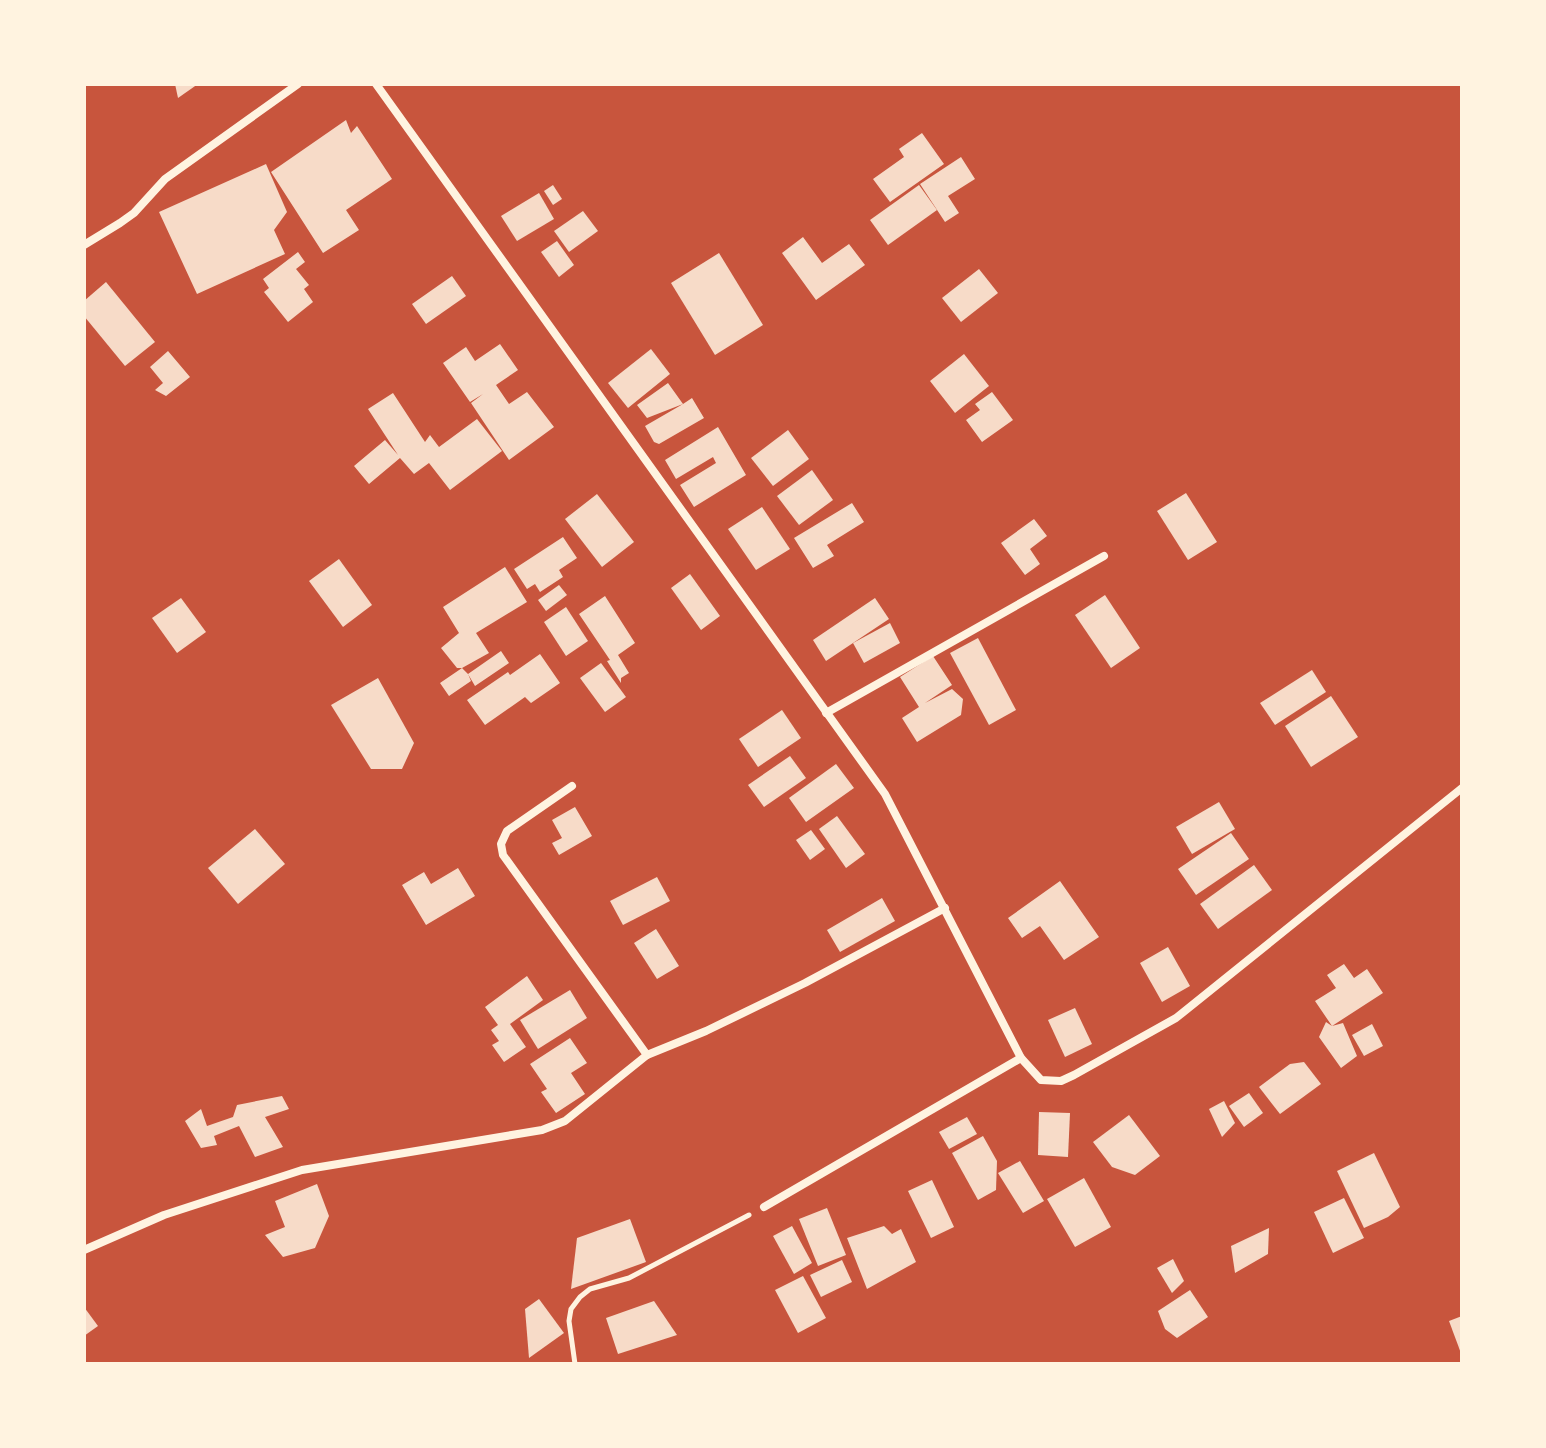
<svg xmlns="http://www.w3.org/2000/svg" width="1546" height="1448" font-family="'Work Sans',sans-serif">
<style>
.building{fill:#f7dbc8}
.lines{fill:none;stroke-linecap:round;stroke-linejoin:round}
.path{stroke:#fff3e0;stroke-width:5}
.minor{stroke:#fff3e0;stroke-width:8}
</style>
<rect width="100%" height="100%" fill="#c8553d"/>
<g class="building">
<path d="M 175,84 L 198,84 L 178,98 Z"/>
<path d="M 346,120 L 351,133 L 357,126 L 392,179 L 346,210 L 359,230 L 323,253 L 271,172 Z"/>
<path d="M 922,133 L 944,164 L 890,202 L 873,179 L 904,157 L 899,149 Z"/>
<path d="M 961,157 L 975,179 L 948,196 L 959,213 L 945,222 L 920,184 Z"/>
<path d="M 266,164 L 287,212 L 274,230 L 285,254 L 197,294 L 159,212 Z"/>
<path d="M 553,185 L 562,199 L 553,205 L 544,191 Z"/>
<path d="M 919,185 L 937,210 L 888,245 L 870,220 Z"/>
<path d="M 539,193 L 554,219 L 517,241 L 501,216 Z"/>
<path d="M 583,211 L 598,231 L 569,252 L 554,231 Z"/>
<path d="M 803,237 L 822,263 L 849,244 L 865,265 L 816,300 L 782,253 Z"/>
<path d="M 557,241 L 574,265 L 559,277 L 541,252 Z"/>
<path d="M 298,252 L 305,262 L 296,269 L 309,285 L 304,289 L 313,302 L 288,322 L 264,292 L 269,288 L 263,279 Z"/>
<path d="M 719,253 L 763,325 L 715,355 L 671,283 Z"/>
<path d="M 979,269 L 998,293 L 961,322 L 942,298 Z"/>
<path d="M 452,276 L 466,296 L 426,324 L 412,304 Z"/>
<path d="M 106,282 L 155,342 L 125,366 L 84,316 L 84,301 Z"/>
<path d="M 500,344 L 518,370 L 496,385 L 509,404 L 527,392 L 554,427 L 509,460 L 471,403 L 483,394 L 470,402 L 443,363 L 466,347 L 475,361 Z"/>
<path d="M 651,349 L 670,374 L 628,408 L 608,383 Z"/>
<path d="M 168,351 L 190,377 L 166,396 L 155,390 L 163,383 L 150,367 Z"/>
<path d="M 964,354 L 989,386 L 955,413 L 930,381 Z"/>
<path d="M 668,383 L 683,404 L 692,398 L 704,418 L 659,444 L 654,442 L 645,426 L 683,404 L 647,418 L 637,405 Z"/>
<path d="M 992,392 L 1013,420 L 982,442 L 966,420 L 980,410 L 975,404 Z"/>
<path d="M 393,393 L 425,442 L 430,435 L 439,447 L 477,419 L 502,451 L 450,490 L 429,463 L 414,474 L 400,458 L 369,484 L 354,466 L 385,440 L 398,455 L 368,409 Z"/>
<path d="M 718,427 L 746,475 L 694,507 L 680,485 L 716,463 L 713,457 L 676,479 L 665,460 Z"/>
<path d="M 788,430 L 809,459 L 773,486 L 751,458 Z"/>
<path d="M 812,470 L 833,500 L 799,525 L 777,496 Z"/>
<path d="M 1186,493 L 1217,542 L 1188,560 L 1157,511 Z"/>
<path d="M 597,494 L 634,542 L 602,567 L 565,519 Z"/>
<path d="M 852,503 L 864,522 L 827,545 L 834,556 L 813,568 L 794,538 Z"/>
<path d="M 762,507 L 790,549 L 756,570 L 728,529 Z"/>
<path d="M 1034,519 L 1047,536 L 1030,549 L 1040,564 L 1025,575 L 1001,543 Z"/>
<path d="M 563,537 L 577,558 L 559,570 L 563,577 L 540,592 L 535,584 L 527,589 L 514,569 Z"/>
<path d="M 339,559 L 372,605 L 343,627 L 309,581 Z"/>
<path d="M 505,567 L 527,602 L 476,633 L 489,653 L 462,668 L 457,668 L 441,648 L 459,633 L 443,607 Z"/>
<path d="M 690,574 L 720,616 L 701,630 L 671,588 Z"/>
<path d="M 559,585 L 567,595 L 546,611 L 538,600 Z"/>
<path d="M 1105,595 L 1140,648 L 1111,668 L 1075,615 Z"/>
<path d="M 605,596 L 635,643 L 618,655 L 629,673 L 621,678 L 621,683 L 607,661 L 610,660 L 579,614 Z"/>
<path d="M 181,598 L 206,632 L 177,653 L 152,618 Z"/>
<path d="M 875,598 L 889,619 L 826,661 L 813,640 Z"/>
<path d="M 566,607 L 588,641 L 566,656 L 544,622 Z"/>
<path d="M 890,623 L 900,643 L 864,663 L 853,643 Z"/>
<path d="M 978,638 L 1016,710 L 989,725 L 950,653 Z"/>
<path d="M 501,651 L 509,663 L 475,686 L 468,674 L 471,681 L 449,696 L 440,683 L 462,668 L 468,674 Z"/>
<path d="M 540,654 L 560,683 L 531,703 L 525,697 L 485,725 L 467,700 L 508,672 L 510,675 Z"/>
<path d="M 933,656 L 952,685 L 925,703 L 952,689 L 963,699 L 961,715 L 917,742 L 902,718 L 919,707 L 900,677 Z"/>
<path d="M 601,663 L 626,697 L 605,712 L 580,678 Z"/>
<path d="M 1312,670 L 1326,692 L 1275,725 L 1260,703 Z"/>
<path d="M 378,678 L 414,743 L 402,769 L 371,769 L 331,705 Z"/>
<path d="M 1331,696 L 1358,737 L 1311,767 L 1285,726 Z"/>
<path d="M 782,710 L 801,738 L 758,767 L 739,739 Z"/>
<path d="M 790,756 L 806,778 L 764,807 L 748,785 Z"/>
<path d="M 836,764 L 854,788 L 806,822 L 789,798 Z"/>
<path d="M 1219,802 L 1235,829 L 1192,854 L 1176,827 Z"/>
<path d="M 575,807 L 592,836 L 559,855 L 552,843 L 562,838 L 552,820 Z"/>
<path d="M 837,816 L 865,854 L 846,868 L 819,829 Z"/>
<path d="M 255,829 L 285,864 L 238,904 L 208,868 Z"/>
<path d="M 811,830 L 825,849 L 810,860 L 796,840 Z"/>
<path d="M 1231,833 L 1249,859 L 1196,895 L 1178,869 Z"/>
<path d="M 1254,865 L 1272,890 L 1218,929 L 1200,904 Z"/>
<path d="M 458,868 L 475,896 L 426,925 L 402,885 L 424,872 L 431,884 Z"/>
<path d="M 657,877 L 670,901 L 623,925 L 610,901 Z"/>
<path d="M 1060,881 L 1099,937 L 1064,960 L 1040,926 L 1022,938 L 1008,918 Z"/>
<path d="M 882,898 L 895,921 L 840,952 L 827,930 Z"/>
<path d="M 656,929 L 679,966 L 657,979 L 634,943 Z"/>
<path d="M 1168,947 L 1190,986 L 1162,1002 L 1140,963 Z"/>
<path d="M 1344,964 L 1354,978 L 1367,969 L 1383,993 L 1332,1026 L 1343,1023 L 1357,1056 L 1341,1068 L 1319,1037 L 1326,1022 L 1332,1026 L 1315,1001 L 1336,988 L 1327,975 Z"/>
<path d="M 527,976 L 543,1000 L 510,1024 L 526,1047 L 504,1062 L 492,1045 L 499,1041 L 491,1030 L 498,1025 L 485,1007 Z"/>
<path d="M 570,990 L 587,1018 L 538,1049 L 520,1020 Z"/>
<path d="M 1075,1008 L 1092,1044 L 1065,1057 L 1048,1020 Z"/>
<path d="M 1372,1024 L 1383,1046 L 1364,1056 L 1352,1035 Z"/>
<path d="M 570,1038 L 587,1063 L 571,1073 L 585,1094 L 556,1113 L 541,1092 L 547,1089 L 530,1064 Z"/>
<path d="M 1304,1062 L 1321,1084 L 1280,1114 L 1259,1087 L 1290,1064 Z"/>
<path d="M 1249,1093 L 1263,1113 L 1244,1127 L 1229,1106 Z"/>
<path d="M 282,1096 L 289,1109 L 265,1117 L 283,1147 L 255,1157 L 239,1126 L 214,1136 L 217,1145 L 201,1148 L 185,1121 L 201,1109 L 207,1126 L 233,1117 L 237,1105 Z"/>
<path d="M 1224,1101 L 1235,1123 L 1222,1137 L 1209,1109 Z"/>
<path d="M 1039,1112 L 1070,1113 L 1068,1157 L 1038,1155 Z"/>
<path d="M 1129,1115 L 1160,1156 L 1135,1175 L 1112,1167 L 1093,1142 Z"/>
<path d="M 967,1117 L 977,1134 L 949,1149 L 939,1132 Z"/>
<path d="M 983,1136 L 997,1161 L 996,1190 L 978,1200 L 952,1153 Z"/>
<path d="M 1374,1153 L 1400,1207 L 1388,1217 L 1364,1228 L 1337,1171 Z"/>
<path d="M 1020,1161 L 1044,1201 L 1023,1213 L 998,1173 Z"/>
<path d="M 1084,1178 L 1111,1227 L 1075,1247 L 1047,1199 Z"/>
<path d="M 932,1180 L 954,1227 L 931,1238 L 908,1191 Z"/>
<path d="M 317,1184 L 329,1216 L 315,1248 L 283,1257 L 265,1235 L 285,1227 L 275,1201 Z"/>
<path d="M 1344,1198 L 1364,1238 L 1333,1253 L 1314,1212 Z"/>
<path d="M 827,1208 L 846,1255 L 818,1266 L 799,1219 Z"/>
<path d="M 630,1219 L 646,1262 L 571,1289 L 577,1238 Z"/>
<path d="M 792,1226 L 812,1263 L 794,1274 L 773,1236 Z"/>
<path d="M 884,1226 L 892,1234 L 901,1229 L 916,1262 L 867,1289 L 847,1238 Z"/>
<path d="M 1269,1228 L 1268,1254 L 1235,1273 L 1231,1246 Z"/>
<path d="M 1173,1259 L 1184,1281 L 1172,1293 L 1157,1268 Z"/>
<path d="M 842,1260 L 852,1282 L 821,1297 L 810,1275 Z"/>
<path d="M 803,1276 L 826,1318 L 798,1333 L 775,1290 Z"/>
<path d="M 1190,1290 L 1208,1317 L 1177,1338 L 1165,1329 L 1158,1311 Z"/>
<path d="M 539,1299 L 564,1333 L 529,1358 L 525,1309 Z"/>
<path d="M 654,1301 L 677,1335 L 618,1354 L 606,1318 Z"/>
<path d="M 84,1307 L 98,1326 L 84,1336 Z"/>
<path d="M 1462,1316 L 1462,1356 L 1449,1321 Z"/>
</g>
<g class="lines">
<path class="path" d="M 575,1364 L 569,1321 L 571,1309 L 580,1297 L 590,1289 L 629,1278 L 749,1215"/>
<g class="minor">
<path d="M 376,84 L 885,794 L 1021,1058 L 1041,1080 L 1061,1081 L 1074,1075 L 1176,1018 L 1462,788"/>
<path d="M 84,245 L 120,223 L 134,213 L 165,179 L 298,84"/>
<path d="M 826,713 L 1104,556"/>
<path d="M 572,786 L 507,831 L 501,844 L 503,855 L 647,1055"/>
<path d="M 764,1207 L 1021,1058"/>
<path d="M 84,1250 L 164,1215 L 302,1170 L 542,1130 L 565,1121 L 647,1055 L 706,1031 L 805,983 L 945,908"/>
</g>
</g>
<rect width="1546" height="1448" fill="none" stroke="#fff3e0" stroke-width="172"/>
</svg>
